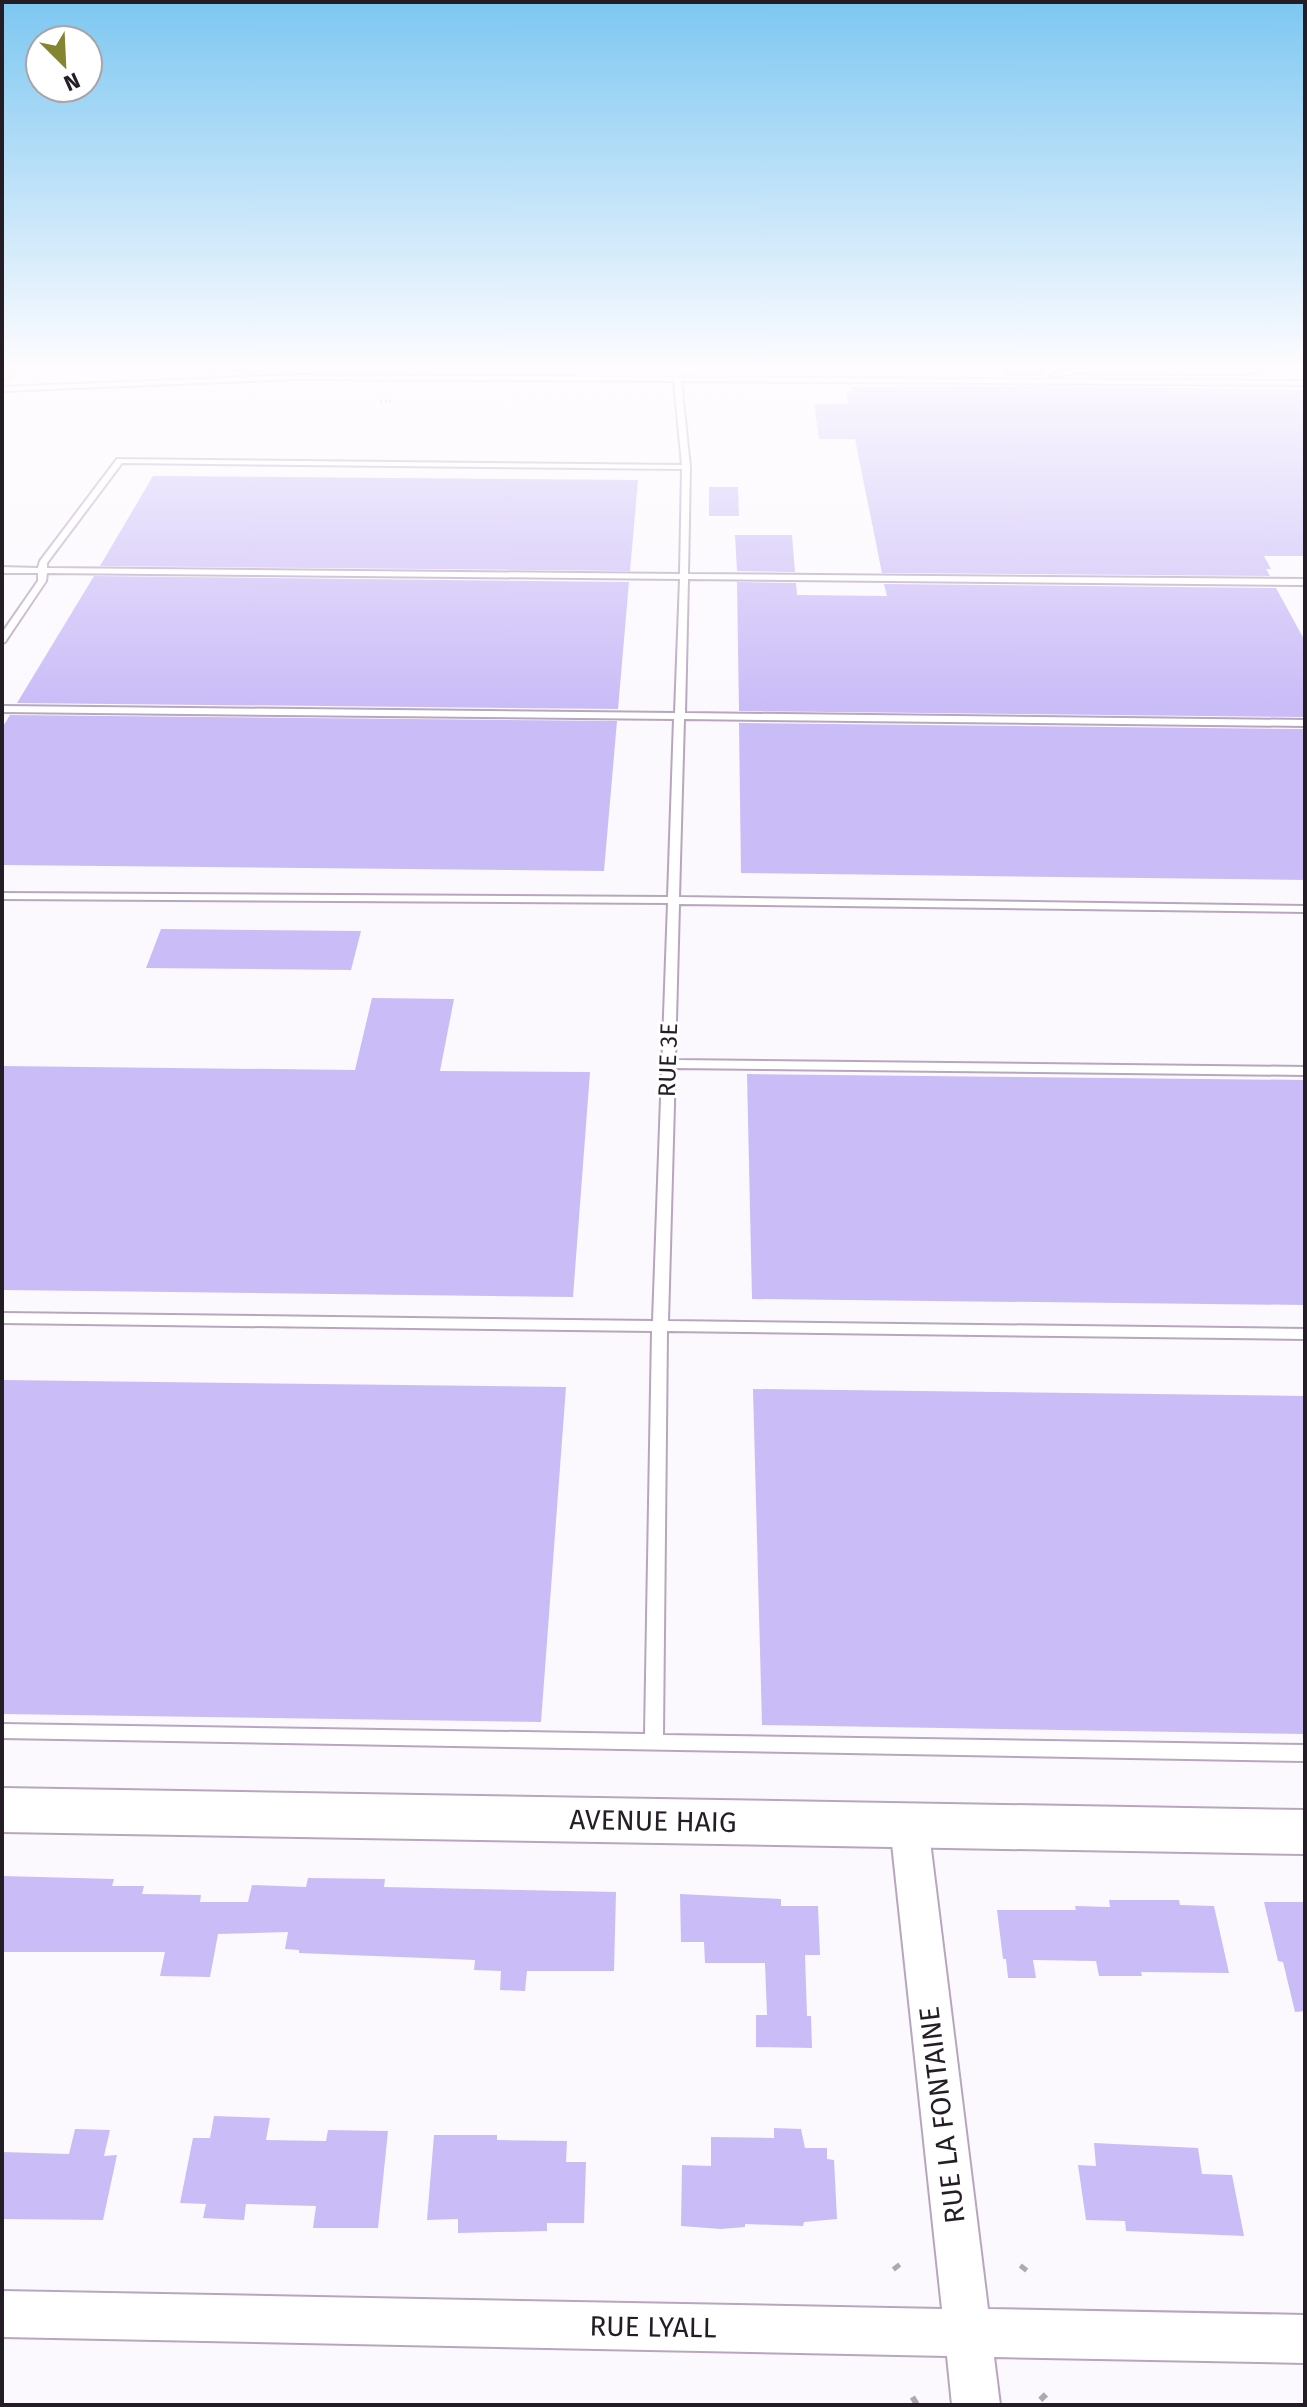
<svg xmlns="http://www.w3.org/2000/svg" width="1307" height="2407" font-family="'Fira Sans',sans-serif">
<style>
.building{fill:#cabcf7}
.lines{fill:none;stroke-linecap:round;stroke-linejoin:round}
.lane-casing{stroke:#b8a6be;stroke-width:4}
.street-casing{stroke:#b8a6be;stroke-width:4}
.secondary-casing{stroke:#b8a6be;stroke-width:4}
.path-far1{stroke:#aea9b0;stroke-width:3;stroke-dasharray:2 3;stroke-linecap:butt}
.path{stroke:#aea9b0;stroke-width:8;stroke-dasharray:6 9;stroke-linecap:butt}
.lane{fill:#fff;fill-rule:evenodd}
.street{fill:#fff;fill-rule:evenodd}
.secondary{fill:#fff;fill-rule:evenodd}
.labels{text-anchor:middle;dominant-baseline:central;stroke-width:6;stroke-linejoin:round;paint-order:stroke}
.street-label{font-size:24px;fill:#241d26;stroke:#fff}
.near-street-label{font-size:28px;fill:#241d26;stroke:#fff}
</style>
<rect width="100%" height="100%" fill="#fcf9fe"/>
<g class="building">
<path d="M 1001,368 L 1044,368 L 1047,376 L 1004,376 Z"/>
<path d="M 1008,386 L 1305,390 L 1305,556 L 1264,556 L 1271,569 L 1266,569 L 1270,576 L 882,573 L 855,439 L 819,439 L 814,404 L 848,404 L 846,391 L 853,391 L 852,387 Z"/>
<path d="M 153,476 L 638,480 L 630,571 L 100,566 Z"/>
<path d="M 709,487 L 738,487 L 739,516 L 709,516 Z"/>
<path d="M 735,535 L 792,535 L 795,572 L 737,571 Z"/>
<path d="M 94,576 L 629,582 L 618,709 L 17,703 Z"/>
<path d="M 737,582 L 796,583 L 797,595 L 887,596 L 884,584 L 1276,588 L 1305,641 L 1305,717 L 739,711 Z"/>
<path d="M 10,715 L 617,721 L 604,871 L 2,865 L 2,728 Z"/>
<path d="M 739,723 L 1305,729 L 1305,880 L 741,873 Z"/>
<path d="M 161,929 L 361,931 L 351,970 L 146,968 Z"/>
<path d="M 372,998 L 454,999 L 440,1071 L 590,1072 L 573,1297 L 2,1290 L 2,1066 L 355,1070 Z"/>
<path d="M 747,1074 L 1305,1080 L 1305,1305 L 752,1299 Z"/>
<path d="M 2,1380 L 566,1387 L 541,1722 L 2,1714 Z"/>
<path d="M 753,1389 L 1305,1396 L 1305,1734 L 762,1725 Z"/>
<path d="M 2,1876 L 114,1879 L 112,1886 L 144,1886 L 142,1894 L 201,1895 L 200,1902 L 248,1902 L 252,1885 L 306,1887 L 308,1878 L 385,1879 L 384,1887 L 616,1892 L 614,1971 L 527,1971 L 525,1991 L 500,1990 L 501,1971 L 474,1970 L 475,1960 L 299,1953 L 299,1950 L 285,1949 L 288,1932 L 218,1934 L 210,1977 L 160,1976 L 165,1952 L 2,1952 Z"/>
<path d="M 680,1894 L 781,1899 L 781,1906 L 818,1906 L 820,1955 L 805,1955 L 807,2016 L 811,2016 L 812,2048 L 756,2047 L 756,2015 L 767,2015 L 765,1963 L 705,1963 L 704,1942 L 681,1942 Z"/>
<path d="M 1109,1900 L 1179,1900 L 1180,1905 L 1214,1906 L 1229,1973 L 1141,1972 L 1142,1976 L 1099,1976 L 1096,1961 L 1033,1960 L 1036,1978 L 1008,1978 L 1006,1959 L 1003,1959 L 997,1910 L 1076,1910 L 1075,1906 L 1110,1907 Z"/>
<path d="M 1264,1902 L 1305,1902 L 1305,2011 L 1295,2012 L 1283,1962 L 1278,1961 Z"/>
<path d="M 214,2116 L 270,2118 L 266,2140 L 326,2141 L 328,2130 L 388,2131 L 378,2228 L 313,2228 L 316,2206 L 246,2204 L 244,2220 L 203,2218 L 206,2204 L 180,2203 L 193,2138 L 210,2138 Z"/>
<path d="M 774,2128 L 801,2129 L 805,2148 L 827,2148 L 827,2159 L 834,2160 L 837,2219 L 804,2222 L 803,2226 L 745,2224 L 745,2227 L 721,2229 L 681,2226 L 682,2165 L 711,2166 L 711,2137 L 774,2138 Z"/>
<path d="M 75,2129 L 110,2130 L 104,2156 L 117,2155 L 103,2220 L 2,2219 L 2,2152 L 69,2154 Z"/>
<path d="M 434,2135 L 497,2135 L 497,2140 L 567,2141 L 566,2162 L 586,2162 L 584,2223 L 547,2223 L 547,2231 L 458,2233 L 458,2219 L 427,2220 Z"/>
<path d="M 1094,2143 L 1198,2148 L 1202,2174 L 1232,2175 L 1244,2236 L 1126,2231 L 1125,2221 L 1086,2220 L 1078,2165 L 1096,2166 Z"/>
</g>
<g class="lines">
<g class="lane-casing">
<g id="lane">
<path d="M 162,368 L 264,368 L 264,369 L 261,371 Z"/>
<path d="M 1255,368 L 1271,368 L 1246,374 L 1075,373 L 1054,377 L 1050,375 L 1075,369 Z"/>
<path d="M 296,375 L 1305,381 L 1305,385 L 681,381 L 690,467 L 688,574 L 1305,579 L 1305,585 L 688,579 L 685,713 L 1305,720 L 1305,726 L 684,719 L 679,897 L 1305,906 L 1305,912 L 679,904 L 675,1060 L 1305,1067 L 1305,1075 L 675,1068 L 668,1321 L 1305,1329 L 1305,1339 L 667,1331 L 663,1735 L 1305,1745 L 1305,1761 L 2,1738 L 2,1724 L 645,1734 L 652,1331 L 2,1323 L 2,1313 L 653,1321 L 668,903 L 2,899 L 2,893 L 668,897 L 674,719 L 2,712 L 2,706 L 675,713 L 680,579 L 47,573 L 46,581 L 5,642 L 2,643 L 2,633 L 38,581 L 38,573 L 2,573 L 2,567 L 38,568 L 40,561 L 117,459 L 682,465 L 674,381 L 296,379 L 2,391 L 2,387 ZM 122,463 L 682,469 L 680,574 L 47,568 L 47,563 Z"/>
</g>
</g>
<g class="street-casing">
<path id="street" d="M 909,1809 L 923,1814 L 928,1825 L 988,2309 L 1305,2315 L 1305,2363 L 994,2357 L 1000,2405 L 952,2405 L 947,2356 L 2,2337 L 2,2291 L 942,2309 L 890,1825 L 895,1814 Z"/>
</g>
<g class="secondary-casing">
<g id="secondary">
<path d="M 2,368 L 16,368 L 9,377 L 2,379 Z"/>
<path d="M 2,1788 L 1305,1810 L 1305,1854 L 2,1832 Z"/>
</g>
</g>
<path class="path-far1" d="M 380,401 L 391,401"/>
<g class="path">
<path d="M 895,2265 L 898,2269"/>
<path d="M 1022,2270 L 1025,2266"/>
<path d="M 1041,2395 L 1047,2401"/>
<path d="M 912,2402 L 917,2399"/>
</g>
<use href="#lane" class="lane"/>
<use href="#street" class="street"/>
<use href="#secondary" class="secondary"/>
</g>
<linearGradient id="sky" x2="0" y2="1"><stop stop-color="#7dc7f1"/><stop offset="0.52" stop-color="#fefcff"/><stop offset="1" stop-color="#fefcff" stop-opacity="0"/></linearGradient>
<rect width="1307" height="705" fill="url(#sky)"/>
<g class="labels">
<g class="street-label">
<text transform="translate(668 1060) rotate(-88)">RUE 3E</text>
</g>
<g class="near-street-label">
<text transform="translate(653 1821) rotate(1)">AVENUE HAIG</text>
<text transform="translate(942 2115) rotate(-97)">RUE LA FONTAINE</text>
<text transform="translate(653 2327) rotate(1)">RUE LYALL</text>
</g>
</g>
<rect width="1307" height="2407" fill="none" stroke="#241d26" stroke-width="8"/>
<g transform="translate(64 64) rotate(156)"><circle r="38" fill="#ffffff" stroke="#a7a5a8" stroke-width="2"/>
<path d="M0-6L14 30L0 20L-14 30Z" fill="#838530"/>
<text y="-12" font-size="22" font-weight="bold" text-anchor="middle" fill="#241d26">N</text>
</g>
</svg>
